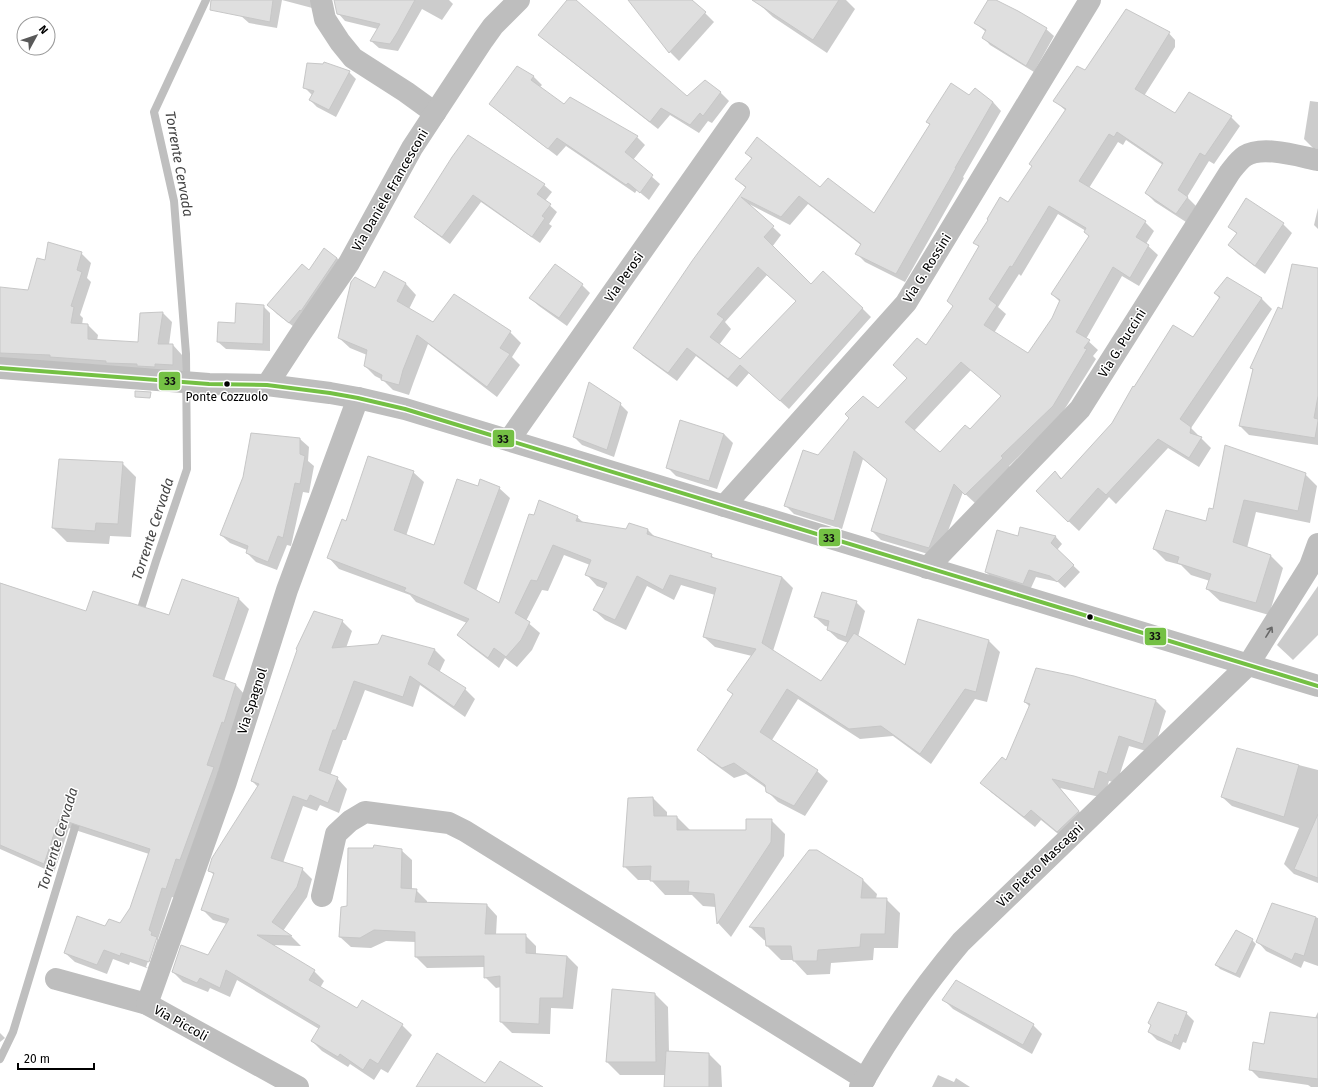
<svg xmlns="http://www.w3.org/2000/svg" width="1318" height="1087" font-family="'Fira Sans',sans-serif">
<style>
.shadow{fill:#0003;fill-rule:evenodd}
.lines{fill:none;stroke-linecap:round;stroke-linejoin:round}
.stream{stroke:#bfbfbf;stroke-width:8}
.building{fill:#dfdfdf;stroke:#c7c7c7;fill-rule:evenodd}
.minor{stroke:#bebebe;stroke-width:22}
.bus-1-casing{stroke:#fff;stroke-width:7}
.bus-1{stroke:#74c044;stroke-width:4}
.oneway{stroke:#686868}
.bus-dot{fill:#000;stroke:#fff;stroke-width:1.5}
.labels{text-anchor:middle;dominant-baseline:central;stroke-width:3;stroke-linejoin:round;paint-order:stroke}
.bus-label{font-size:12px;fill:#000;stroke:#fff}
.street-label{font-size:13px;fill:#000;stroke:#fff}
.water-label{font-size:14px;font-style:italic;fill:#444;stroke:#fff}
.line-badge{stroke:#fff;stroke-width:1.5}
.pale-badge-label{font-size:11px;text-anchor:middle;font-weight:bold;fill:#111}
</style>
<rect width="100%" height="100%" fill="#fff"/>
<g class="shadow">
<path d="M 244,0 L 319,0 L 316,9 L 282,0 L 277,28 L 249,23 L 241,16 Z"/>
<path d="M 335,0 L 449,0 L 453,4 L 442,20 L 422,9 L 398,51 L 379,48 L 371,41 L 378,29 L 345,21 L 338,13 Z"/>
<path d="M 568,0 L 575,0 L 687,98 L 705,81 L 721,93 L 729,101 L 712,123 L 708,121 L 699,133 L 670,115 L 658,129 L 548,43 L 540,35 Z"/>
<path d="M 629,0 L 692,0 L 714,22 L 679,61 L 670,52 Z"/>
<path d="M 762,0 L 846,0 L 855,9 L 827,53 L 773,17 L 759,4 Z"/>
<path d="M 989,0 L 993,0 L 1046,29 L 1054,36 L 1034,72 L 990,45 L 983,37 L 986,32 L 975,23 Z"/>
<path d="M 1166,30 L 1175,40 L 1175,47 L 1144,96 L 1175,114 L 1231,117 L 1240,126 L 1214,164 L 1209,161 L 1187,197 L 1196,206 L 1186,222 L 1155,202 L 1146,193 L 1163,165 L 1126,140 L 1123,145 L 1118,142 L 1089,188 L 1145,222 L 1154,231 L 1146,244 L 1158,255 L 1139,286 L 1122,276 L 1086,339 L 1098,350 L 1093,356 L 1096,359 L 1061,415 L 1009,466 L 1011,468 L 975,503 L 963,492 L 938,557 L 881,540 L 872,531 L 888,480 L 863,459 L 842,529 L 794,514 L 785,505 L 819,456 L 878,410 L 908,378 L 926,347 L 954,306 L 979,247 L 974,242 L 1008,203 L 1033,167 L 1066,111 L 1055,101 L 1085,71 ZM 1058,214 L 1086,231 L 1085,232 L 1090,237 L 1052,294 L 1060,302 L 1053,318 L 1028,355 L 994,333 L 1006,314 L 998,307 L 1019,274 L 1021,276 ZM 971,370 L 1002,396 L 970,430 L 940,454 L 914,431 Z"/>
<path d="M 324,65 L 349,72 L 356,79 L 336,117 L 317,107 L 310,100 L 312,95 L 304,87 Z"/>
<path d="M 533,76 L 542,85 L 540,87 L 564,106 L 570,98 L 637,137 L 645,145 L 633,160 L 660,184 L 649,200 L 637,190 L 635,193 L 566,146 L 557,156 L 499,112 L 491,104 Z"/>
<path d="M 975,90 L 993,102 L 1001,111 L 963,177 L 964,178 L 905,282 L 865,262 L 856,253 L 861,245 L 808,204 L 790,225 L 749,204 L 781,235 L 772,247 L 811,286 L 862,308 L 871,317 L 789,409 L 749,373 L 737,387 L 696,356 L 677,381 L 643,356 L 634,347 L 747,189 L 736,179 L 752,159 L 746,153 L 874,214 L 930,125 L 927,122 L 969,96 ZM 767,275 L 797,302 L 740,360 L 719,345 L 731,329 L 725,322 Z"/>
<path d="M 1310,101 L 1318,102 L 1318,149 L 1313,148 L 1304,139 Z"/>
<path d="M 453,157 L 544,185 L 552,192 L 545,201 L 557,212 L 549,224 L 552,226 L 540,243 L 481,202 L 450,244 L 423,224 L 415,217 Z"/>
<path d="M 1318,208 L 1318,229 L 1314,225 Z"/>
<path d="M 1283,224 L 1292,233 L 1265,274 L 1238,254 L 1229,245 L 1237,234 L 1229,226 Z"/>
<path d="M 324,249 L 337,258 L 345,267 L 298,330 L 277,314 L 269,305 L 309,271 Z"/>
<path d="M 81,253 L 91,263 L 87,278 L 91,282 L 80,315 L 83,318 L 82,325 L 88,325 L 98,335 L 97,341 L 139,344 L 163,313 L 172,322 L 169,345 L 173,345 L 182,355 L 182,374 L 0,362 L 0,288 L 29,291 L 46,261 Z"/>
<path d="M 1318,269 L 1318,445 L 1249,435 L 1240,426 L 1253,370 L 1251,368 L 1283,311 Z"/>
<path d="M 385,273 L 406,284 L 416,295 L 409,309 L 434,324 L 454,296 L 510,332 L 521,343 L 512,357 L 520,365 L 497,397 L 428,344 L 414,381 L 409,395 L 393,390 L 383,380 L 375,376 L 365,366 L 367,355 L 350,348 L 339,338 L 376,290 Z"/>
<path d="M 1227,278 L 1262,299 L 1272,309 L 1191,428 L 1211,448 L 1199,467 L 1168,448 L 1116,504 L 1109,497 L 1079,531 L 1047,501 L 1055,472 L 1062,479 L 1113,423 L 1135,388 L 1193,339 L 1220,299 L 1215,293 Z"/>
<path d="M 582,285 L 590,293 L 567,326 L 539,306 L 530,298 Z"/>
<path d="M 263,306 L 270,313 L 270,351 L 226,349 L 218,342 L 236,324 Z"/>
<path d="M 620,404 L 628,412 L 614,457 L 582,445 L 574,437 Z"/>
<path d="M 724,434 L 733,443 L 717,489 L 676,476 L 667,467 Z"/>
<path d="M 300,439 L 309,447 L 308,461 L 314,466 L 309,493 L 303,492 L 291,546 L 287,545 L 277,570 L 256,562 L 247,553 L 247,550 L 230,543 L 221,535 Z"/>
<path d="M 122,463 L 136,477 L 131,537 L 110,536 L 109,544 L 67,542 L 53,528 Z"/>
<path d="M 413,472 L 424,482 L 406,536 L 435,546 L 478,487 L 499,488 L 510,498 L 476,591 L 499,605 L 577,517 L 584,523 L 626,530 L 630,525 L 648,530 L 655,537 L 711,555 L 715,559 L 782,577 L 793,588 L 773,651 L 822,682 L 848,643 L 838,639 L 828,630 L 829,627 L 825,626 L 815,617 L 856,602 L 865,611 L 858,637 L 905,667 L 919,620 L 989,641 L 1000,652 L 987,702 L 975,699 L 931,764 L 893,736 L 860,739 L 798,699 L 772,740 L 817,771 L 828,781 L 805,816 L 778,802 L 767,791 L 766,788 L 746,774 L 734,778 L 709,760 L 699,750 L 733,695 L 729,690 L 752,656 L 715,647 L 704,637 L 715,595 L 681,585 L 674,600 L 647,586 L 626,630 L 605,620 L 594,610 L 605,589 L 597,586 L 587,575 L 590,565 L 564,555 L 548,591 L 542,590 L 526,621 L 540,633 L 532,650 L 517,667 L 505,658 L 499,668 L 469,645 L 458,635 L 467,623 L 416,602 L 410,595 L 339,569 L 329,558 L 346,522 Z"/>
<path d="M 1305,474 L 1317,486 L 1310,523 L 1256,512 L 1247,548 L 1271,556 L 1283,568 L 1269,615 L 1220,601 L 1207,589 L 1210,581 L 1191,575 L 1181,565 L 1166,561 L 1154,549 L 1207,522 L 1214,510 Z"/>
<path d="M 1021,528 L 1056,537 L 1062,544 L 1057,550 L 1080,572 L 1065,588 L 1058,582 L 1036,577 L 1030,590 L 993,579 L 986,572 L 1018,537 Z"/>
<path d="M 183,580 L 239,599 L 249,609 L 224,681 L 236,685 L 245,695 L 218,772 L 223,777 L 175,898 L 172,897 L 158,939 L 167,948 L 158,972 L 130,962 L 129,965 L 113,959 L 107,974 L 75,962 L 65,953 L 105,927 L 120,924 L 131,908 L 149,854 L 69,828 L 54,873 L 0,849 L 0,583 L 87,612 L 170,616 ZM 156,939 L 157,940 L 148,968 L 146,967 Z"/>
<path d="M 1318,586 L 1318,635 L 1293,660 L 1277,645 Z"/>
<path d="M 342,621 L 352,631 L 346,648 L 378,645 L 382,636 L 435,650 L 445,660 L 439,673 L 465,689 L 475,699 L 465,717 L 420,685 L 413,707 L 365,690 L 346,740 L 343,740 L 330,776 L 337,778 L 347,789 L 339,813 L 320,805 L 317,811 L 303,806 L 283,863 L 302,869 L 312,879 L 307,897 L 283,931 L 292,937 L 301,946 L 272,945 L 314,971 L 324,981 L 320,988 L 358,1009 L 402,1025 L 412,1035 L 388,1073 L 381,1069 L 374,1080 L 350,1064 L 348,1067 L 322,1051 L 312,1041 L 319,1029 L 237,980 L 230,997 L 210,988 L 208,992 L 183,982 L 173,972 L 209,956 L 227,924 L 213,920 L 203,910 L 214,875 L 209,870 L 258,787 L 252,781 Z"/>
<path d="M 1073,677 L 1156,701 L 1166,711 L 1153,753 L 1129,746 L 1117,783 L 1109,781 L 1104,798 L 1060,788 L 1088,822 L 1068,842 L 1041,820 L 1035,827 L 992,793 L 982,783 L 1006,761 L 1030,707 L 1025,702 Z"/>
<path d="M 1237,749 L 1318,770 L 1318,883 L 1294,874 L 1284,864 L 1299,828 L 1232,806 L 1222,797 Z"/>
<path d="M 653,798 L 667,812 L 667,817 L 677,817 L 691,831 L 747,831 L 771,820 L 785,834 L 784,856 L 731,937 L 718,923 L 716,907 L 703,906 L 692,895 L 665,895 L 651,880 L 638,880 L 624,866 Z"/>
<path d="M 401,850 L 412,860 L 412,890 L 416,890 L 427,901 L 427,904 L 487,905 L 497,916 L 496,935 L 525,935 L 536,946 L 536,955 L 567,956 L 578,967 L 573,1009 L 551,1008 L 550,1034 L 512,1033 L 501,1022 L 501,987 L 496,988 L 485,977 L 485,967 L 427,968 L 416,957 L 416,942 L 386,941 L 371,948 L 351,947 L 340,937 L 348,907 Z"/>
<path d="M 863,880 L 877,894 L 876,899 L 886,899 L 900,913 L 898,948 L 874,948 L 873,960 L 831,963 L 830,974 L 807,975 L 793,960 L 781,960 L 767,946 L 767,941 L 764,940 L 750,927 Z"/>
<path d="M 1272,904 L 1318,918 L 1318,966 L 1304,961 L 1301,968 L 1266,951 L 1258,942 Z"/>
<path d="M 1252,940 L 1256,944 L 1240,978 L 1220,969 L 1216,965 Z"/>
<path d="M 613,990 L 655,994 L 668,1007 L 669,1052 L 709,1054 L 721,1066 L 722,1087 L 665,1087 L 666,1075 L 620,1075 L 607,1062 Z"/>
<path d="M 944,1000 L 1033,1025 L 1042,1034 L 1032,1054 L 953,1009 Z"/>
<path d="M 1318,1012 L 1318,1087 L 1311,1087 L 1308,1085 L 1259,1078 L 1250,1069 L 1265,1045 L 1315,1018 Z"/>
<path d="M 1186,1013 L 1194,1021 L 1186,1043 L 1183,1042 L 1180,1050 L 1157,1040 L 1149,1032 Z"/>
<path d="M 0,1033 L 5,1038 L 0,1042 Z"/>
<path d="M 938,1075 L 954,1082 L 956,1078 L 970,1087 L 932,1087 Z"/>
</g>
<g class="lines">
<g class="stream">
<path d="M 139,615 L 156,561 L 187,469 L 186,354 L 174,201 L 154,112 L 206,0"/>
<path d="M 0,1059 L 13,1032 L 79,814"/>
</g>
</g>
<g class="building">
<path d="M 211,0 L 273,0 L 270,22 L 210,10 Z"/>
<path d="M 334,0 L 415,0 L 397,33 L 390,44 L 370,41 L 380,24 L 337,14 Z"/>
<path d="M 567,0 L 576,0 L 687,96 L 705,80 L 721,92 L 703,116 L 700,113 L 690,125 L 661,108 L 650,122 L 538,35 Z"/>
<path d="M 628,0 L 692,0 L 706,12 L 669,53 Z"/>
<path d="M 752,0 L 839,0 L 813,40 Z"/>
<path d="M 988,0 L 996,0 L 1018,11 L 1047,28 L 1026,66 L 982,38 L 986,30 L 974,23 Z"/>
<path d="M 1126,9 L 1170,32 L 1135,89 L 1175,113 L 1189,92 L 1232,116 L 1205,156 L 1200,153 L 1178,190 L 1188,197 L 1176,214 L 1145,193 L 1163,163 L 1117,132 L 1114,137 L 1109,134 L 1079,181 L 1146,221 L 1136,237 L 1149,245 L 1130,278 L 1113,267 L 1076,332 L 1090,340 L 1084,348 L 1087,349 L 1053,406 L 1001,456 L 1003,458 L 965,495 L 954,484 L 929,548 L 871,531 L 887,479 L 854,451 L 834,521 L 784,506 L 803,450 L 818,455 L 849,418 L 845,414 L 863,396 L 878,408 L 907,378 L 893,365 L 917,338 L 926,345 L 953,306 L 947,301 L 979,246 L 973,243 L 988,220 L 987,219 L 1000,197 L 1008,202 L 1032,166 L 1029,164 L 1066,109 L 1053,101 L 1077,66 L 1085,70 ZM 1049,206 L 1086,228 L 1084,232 L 1089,236 L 1051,294 L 1060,300 L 1052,318 L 1028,353 L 984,325 L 997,305 L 989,299 L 1010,266 L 1012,267 ZM 961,362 L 1001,396 L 970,429 L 965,425 L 940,452 L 905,422 Z"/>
<path d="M 324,62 L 350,71 L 329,110 L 309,100 L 314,91 L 303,88 L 307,63 L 323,64 Z"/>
<path d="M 517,66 L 534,76 L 531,80 L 564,104 L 570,97 L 638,136 L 625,152 L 653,175 L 640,193 L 628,183 L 626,185 L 557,138 L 548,149 L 489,104 Z"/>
<path d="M 951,83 L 969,95 L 975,88 L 993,102 L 955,168 L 956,168 L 896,274 L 855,254 L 861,244 L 799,196 L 781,217 L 741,197 L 774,226 L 764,237 L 811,284 L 823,271 L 863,308 L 780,401 L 740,365 L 728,379 L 687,348 L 668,373 L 633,348 L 692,261 L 746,187 L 735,179 L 752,158 L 745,153 L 757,137 L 820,187 L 828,178 L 874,213 L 930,124 L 926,122 ZM 758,267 L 796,301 L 740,359 L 710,337 L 724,319 L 717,314 Z"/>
<path d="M 468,135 L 545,184 L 537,194 L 551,204 L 542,216 L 545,218 L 532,237 L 473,195 L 442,237 L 414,217 L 452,157 Z"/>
<path d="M 1246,198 L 1284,223 L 1255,266 L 1228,245 L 1237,233 L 1228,227 Z"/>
<path d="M 48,242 L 82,252 L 77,270 L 82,272 L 71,306 L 74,307 L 71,323 L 88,324 L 88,339 L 138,342 L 140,313 L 163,312 L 158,344 L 173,344 L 173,365 L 155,364 L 155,367 L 137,366 L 137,364 L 106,363 L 106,361 L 50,357 L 50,355 L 0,353 L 0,287 L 28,290 L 37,258 L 45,260 Z"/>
<path d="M 324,248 L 337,258 L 301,311 L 300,310 L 289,323 L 267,305 L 302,264 L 309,270 Z"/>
<path d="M 555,264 L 583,284 L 559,318 L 529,298 Z"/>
<path d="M 1292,264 L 1318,268 L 1318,396 L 1314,418 L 1318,419 L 1318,421 L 1315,438 L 1239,426 L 1253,369 L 1250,368 L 1278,307 L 1282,309 Z"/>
<path d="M 384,271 L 406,283 L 397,301 L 433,322 L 454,294 L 511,331 L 500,348 L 510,354 L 487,387 L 417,335 L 403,370 L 399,385 L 381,380 L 382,375 L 364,366 L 367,350 L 338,338 L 351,282 L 355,277 L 375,288 Z"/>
<path d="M 1227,277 L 1262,298 L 1180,419 L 1191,427 L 1190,433 L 1202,437 L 1189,458 L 1158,439 L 1106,495 L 1098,488 L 1068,522 L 1036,491 L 1055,471 L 1061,479 L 1112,423 L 1133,386 L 1134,387 L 1173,325 L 1193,337 L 1220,297 L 1214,293 Z"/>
<path d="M 236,303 L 264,305 L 263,344 L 217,342 L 218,322 L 235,323 Z"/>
<path d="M 589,382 L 621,403 L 607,450 L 573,437 Z"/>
<path d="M 135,391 L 151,392 L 150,398 L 135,397 Z"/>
<path d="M 680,420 L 724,434 L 709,481 L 666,468 Z"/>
<path d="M 251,433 L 300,438 L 300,454 L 305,456 L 300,484 L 295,483 L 283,538 L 278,536 L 268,562 L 246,553 L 248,546 L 220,535 L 243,477 Z"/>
<path d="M 1225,445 L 1306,473 L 1298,511 L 1244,500 L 1233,542 L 1271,555 L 1256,603 L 1206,589 L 1211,574 L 1177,563 L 1179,557 L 1153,549 L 1166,510 L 1206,521 L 1209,508 L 1213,509 Z"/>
<path d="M 368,456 L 414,471 L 394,530 L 434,545 L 457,479 L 478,486 L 480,479 L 500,487 L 464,583 L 499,603 L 529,514 L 534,515 L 539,500 L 578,516 L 576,521 L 626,529 L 629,523 L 648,529 L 647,534 L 712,554 L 711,557 L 782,577 L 762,643 L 821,681 L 854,633 L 905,665 L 918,619 L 989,640 L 976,692 L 965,689 L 920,754 L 881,726 L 849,729 L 787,689 L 760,732 L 818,770 L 794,806 L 766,792 L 765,785 L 734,763 L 722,768 L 697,750 L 733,694 L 727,690 L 756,649 L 703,637 L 716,588 L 670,575 L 663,590 L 637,576 L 615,620 L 593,610 L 607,583 L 585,575 L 591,560 L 553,545 L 537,581 L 531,580 L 515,613 L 530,622 L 521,640 L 506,657 L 494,648 L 488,658 L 457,635 L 469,619 L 404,591 L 406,588 L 327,558 L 342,519 L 346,521 Z"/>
<path d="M 59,459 L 123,462 L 118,524 L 96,523 L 95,531 L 52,528 Z"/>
<path d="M 1020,527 L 1056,536 L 1051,543 L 1074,565 L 1057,582 L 1050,576 L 1029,570 L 1023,584 L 985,572 L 997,530 L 1018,536 Z"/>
<path d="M 182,579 L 239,598 L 213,676 L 236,684 L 224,723 L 222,722 L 207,765 L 214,767 L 180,860 L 176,859 L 166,889 L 162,888 L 149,930 L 152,932 L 151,935 L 157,937 L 149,962 L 121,953 L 120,956 L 104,950 L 97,965 L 64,953 L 77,916 L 105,926 L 109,919 L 120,923 L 130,908 L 150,849 L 59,819 L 44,864 L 0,845 L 0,583 L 86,611 L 93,591 L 169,615 Z"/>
<path d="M 822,592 L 857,601 L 846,637 L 827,630 L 829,621 L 814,617 Z"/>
<path d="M 314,611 L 343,620 L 332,648 L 378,644 L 382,635 L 435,649 L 428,664 L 466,688 L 454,707 L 410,676 L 403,697 L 354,681 L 336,730 L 333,730 L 319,770 L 338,777 L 328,803 L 310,795 L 307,801 L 293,796 L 271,858 L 303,868 L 297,887 L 272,922 L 292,936 L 257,935 L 315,970 L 309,980 L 357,1008 L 362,1000 L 403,1024 L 378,1064 L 370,1059 L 363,1070 L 340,1054 L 338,1057 L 311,1041 L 320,1026 L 226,970 L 220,988 L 200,978 L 197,983 L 172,972 L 181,945 L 208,955 L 229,919 L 201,910 L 214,873 L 208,871 L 212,858 L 259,784 L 251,781 L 297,650 L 296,649 Z"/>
<path d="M 1036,668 L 1074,676 L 1156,700 L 1143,744 L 1119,736 L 1107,774 L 1099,771 L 1094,789 L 1052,779 L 1079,811 L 1057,832 L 1031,810 L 1024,817 L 980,783 L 1002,757 L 1006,760 L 1030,704 L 1024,702 Z"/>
<path d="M 1237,748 L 1299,765 L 1284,817 L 1221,797 Z"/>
<path d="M 653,797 L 654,816 L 677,816 L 677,830 L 746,830 L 746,819 L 772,819 L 771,842 L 717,924 L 714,894 L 688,892 L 689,881 L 650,881 L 651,866 L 623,867 L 628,798 Z"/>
<path d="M 1318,814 L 1318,878 L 1294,869 Z"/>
<path d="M 374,845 L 402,849 L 401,888 L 417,889 L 415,902 L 487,904 L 485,934 L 526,934 L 526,953 L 567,956 L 563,998 L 540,998 L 539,1024 L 500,1022 L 500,976 L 484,978 L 484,956 L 415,957 L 415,932 L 374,930 L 360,938 L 339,937 L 341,907 L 347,906 L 348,848 L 373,848 Z"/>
<path d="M 809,850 L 817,850 L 863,879 L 861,898 L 887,898 L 885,934 L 861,934 L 860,947 L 818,950 L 817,961 L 793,961 L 791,946 L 766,946 L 764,928 L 749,927 Z"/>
<path d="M 1272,903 L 1316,917 L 1304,956 L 1295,953 L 1292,960 L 1256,942 Z"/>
<path d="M 1236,930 L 1253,939 L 1236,974 L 1215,965 Z"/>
<path d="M 956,980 L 1034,1024 L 1023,1045 L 942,1000 Z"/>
<path d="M 612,989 L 655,993 L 656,1062 L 606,1062 Z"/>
<path d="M 1158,1002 L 1187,1012 L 1178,1036 L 1175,1034 L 1172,1043 L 1148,1032 L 1151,1025 L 1148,1023 Z"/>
<path d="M 1270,1012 L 1318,1018 L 1318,1079 L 1249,1070 L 1253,1042 L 1264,1044 Z"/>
<path d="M 666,1051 L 709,1053 L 709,1087 L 664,1087 Z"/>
<path d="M 437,1053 L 485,1083 L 500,1061 L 543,1087 L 416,1087 Z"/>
</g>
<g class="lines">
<g class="minor">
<path d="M 321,0 L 325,19 L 340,42 L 353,58 L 406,92 L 435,113"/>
<path d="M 0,368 L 209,384 L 267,385 L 330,393 L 358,398 L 405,409 L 1318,686"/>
<path d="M 267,385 L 301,333 L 349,263 L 412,148 L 483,40 L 493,26 L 519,0"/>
<path d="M 509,440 L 739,113"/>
<path d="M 724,506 L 906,303 L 1090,0"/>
<path d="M 927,568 L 1080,409 L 1230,172 C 1234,167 1239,160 1245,156 C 1262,145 1298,156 1318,160"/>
<path d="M 322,896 L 336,834 L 350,821 L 365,812 L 449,823 L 465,831 L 865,1079"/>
<path d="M 56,979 L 147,1004 L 298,1087"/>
<path d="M 147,1004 L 226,782 L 287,590 L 358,398"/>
<path d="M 860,1087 C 889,1036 923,987 961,942 L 1248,665 L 1310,566 L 1318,544"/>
</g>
<g class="bus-1-casing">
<path id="bus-1" d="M 0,368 L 209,384 L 267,385 L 330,393 L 358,398 L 405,409 L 1318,686"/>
</g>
<use href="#bus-1" class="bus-1"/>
</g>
<defs><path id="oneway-shaft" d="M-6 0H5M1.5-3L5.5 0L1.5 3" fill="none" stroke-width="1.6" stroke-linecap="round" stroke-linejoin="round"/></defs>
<use class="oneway" href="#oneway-shaft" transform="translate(1269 632) rotate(-58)"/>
<g class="bus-dot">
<circle cx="227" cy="384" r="3.5"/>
<circle cx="1090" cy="617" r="3.5"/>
</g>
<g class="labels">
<g class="bus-label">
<text x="227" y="397">Ponte Cozzuolo</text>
</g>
<g class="street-label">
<text transform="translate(390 190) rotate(-60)">Via Daniele Francesconi</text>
<text transform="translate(927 268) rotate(-58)">Via G. Rossini</text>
<text transform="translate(624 277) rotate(-55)">Via Perosi</text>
<text transform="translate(1122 343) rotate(-58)">Via G. Puccini</text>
<text transform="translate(252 701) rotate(-72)">Via Spagnol</text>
<text transform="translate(1040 865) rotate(-44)">Via Pietro Mascagni</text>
<text transform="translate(181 1023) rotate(29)">Via Piccoli</text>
</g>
<g class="water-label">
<text transform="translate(179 164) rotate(80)">Torrente Cervada</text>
<text transform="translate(153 529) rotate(-72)">Torrente Cervada</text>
<text transform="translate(58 839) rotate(-73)">Torrente Cervada</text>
</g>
</g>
<g class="line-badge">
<rect x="158" y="371" width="23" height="20" rx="4" fill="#74c044"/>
<rect x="492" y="429" width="23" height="19" rx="4" fill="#74c044"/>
<rect x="818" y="528" width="23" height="19" rx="4" fill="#74c044"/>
<rect x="1144" y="627" width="23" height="19" rx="4" fill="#74c044"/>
</g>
<g class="pale-badge-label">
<text x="170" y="385">33</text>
<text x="503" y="443">33</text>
<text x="829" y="542">33</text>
<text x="1155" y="640">33</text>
</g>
<g transform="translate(36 36) rotate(50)"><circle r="19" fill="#ffffff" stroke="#999999"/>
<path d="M0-3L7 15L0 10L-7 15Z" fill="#595959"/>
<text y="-6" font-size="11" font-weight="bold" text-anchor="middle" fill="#000000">N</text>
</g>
<path d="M18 1063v6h76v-6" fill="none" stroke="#000000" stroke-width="2"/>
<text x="24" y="1063" font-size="12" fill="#000000" stroke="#ffffff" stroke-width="3" paint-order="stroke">20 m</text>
</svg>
